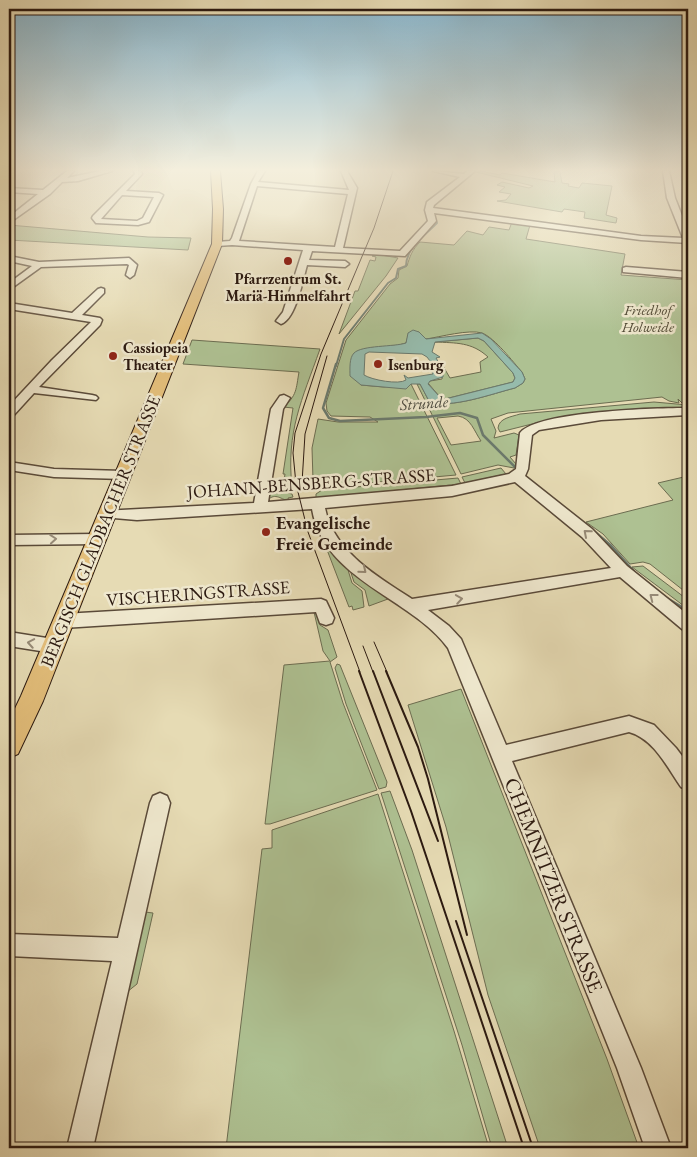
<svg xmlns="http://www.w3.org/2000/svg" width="697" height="1157" font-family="'EB Garamond',serif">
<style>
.green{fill:#aec192;stroke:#6c6d51;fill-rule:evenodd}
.water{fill:#96bbac;stroke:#6b7a6e;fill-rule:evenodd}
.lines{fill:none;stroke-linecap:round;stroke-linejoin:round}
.stream-far2{stroke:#6b7a6e;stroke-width:2}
.stream-far1{stroke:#6b7a6e;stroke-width:2.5}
.stream{stroke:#6b7a6e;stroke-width:3}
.minor-casing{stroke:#5a4a39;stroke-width:3}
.major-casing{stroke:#2b1910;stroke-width:2}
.minor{fill:#efe8ce;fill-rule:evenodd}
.major{fill:#e3be7a;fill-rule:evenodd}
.tram-far1{stroke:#2b1910;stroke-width:1}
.tram{stroke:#2b1910;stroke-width:2}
.oneway{stroke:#978b78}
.poi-dot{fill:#8f2418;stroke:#efe8ce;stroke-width:2}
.labels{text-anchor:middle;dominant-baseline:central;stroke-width:5;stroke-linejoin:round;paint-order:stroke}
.far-poi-label{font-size:15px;font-weight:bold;fill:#2b1910;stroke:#efe8ce;text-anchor:start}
.far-park-label{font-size:15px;font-style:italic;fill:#524b37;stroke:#efe8ce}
.far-water-label{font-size:16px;font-style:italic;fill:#4b4a3f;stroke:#efe8ce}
.street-label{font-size:18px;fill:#2b1910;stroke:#efe8ce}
.poi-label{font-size:18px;font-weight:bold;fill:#2b1910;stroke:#efe8ce;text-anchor:start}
.near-street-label{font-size:21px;fill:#2b1910;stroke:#efe8ce}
</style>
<rect width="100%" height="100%" fill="#e6dbb4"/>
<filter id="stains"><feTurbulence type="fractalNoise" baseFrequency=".004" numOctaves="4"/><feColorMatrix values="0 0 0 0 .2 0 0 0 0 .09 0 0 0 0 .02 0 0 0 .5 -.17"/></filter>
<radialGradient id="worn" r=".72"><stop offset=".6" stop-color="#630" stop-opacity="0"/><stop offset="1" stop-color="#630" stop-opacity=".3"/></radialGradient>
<g class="green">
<path d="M 480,171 L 500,175 L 502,173 L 555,182 L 554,172 L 560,172 L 562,183 L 569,184 L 568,186 L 579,188 L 582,183 L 612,186 L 606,215 L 617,218 L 616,223 L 584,218 L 585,212 L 564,209 L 562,212 L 497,201 L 506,200 L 511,194 L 499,192 L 505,187 L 497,185 L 502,182 L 529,188 L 533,186 L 476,172 Z"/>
<path d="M 512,222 L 530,225 L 526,239 L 625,254 L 621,275 L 688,280 L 688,404 L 682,403 L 678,399 L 679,403 L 669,401 L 662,397 L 508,413 L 491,419 L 496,431 L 494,438 L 514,433 L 519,435 L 516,455 L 510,457 L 516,464 L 514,468 L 498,465 L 461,474 L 417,384 L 420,384 L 429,401 C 449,410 494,393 515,388 L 523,383 L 525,379 L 522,372 C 513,362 495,338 482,333 C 469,329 440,337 426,339 L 419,332 L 408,336 L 406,343 C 389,349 370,345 355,353 L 361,385 L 384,387 L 411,384 L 456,475 L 323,487 L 322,483 L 313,480 L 312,448 L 318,419 L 338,422 L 378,422 L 370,417 L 331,416 L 327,411 L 326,403 L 346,340 L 390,284 L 398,278 L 399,270 L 407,266 C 410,256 412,250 420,242 L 454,245 L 467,231 L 483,235 L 489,227 L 509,230 ZM 458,416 C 471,418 474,431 481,441 L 451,445 L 437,418 Z"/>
<path d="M 9,225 L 148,237 L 191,238 L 188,250 L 9,240 Z"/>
<path d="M 376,254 L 398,258 L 386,276 L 339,334 L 355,291 L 358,291 L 370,260 L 375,261 L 376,257 L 372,256 Z"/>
<path d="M 478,338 L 484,341 L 513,373 L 515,378 L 513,382 L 445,399 L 439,396 L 428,383 L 430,381 L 442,379 L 443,370 L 438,367 L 443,366 L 450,378 L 481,372 L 480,362 L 488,357 C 472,342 456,343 435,342 Z"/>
<path d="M 192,340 L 320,349 C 302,400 286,431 292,487 L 287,488 L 288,493 L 292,494 L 293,497 L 288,498 L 289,501 C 282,500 275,492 268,500 L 267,493 L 282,493 L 285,474 L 283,474 L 293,408 L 283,407 C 297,396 296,389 299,372 L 183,364 Z"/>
<path d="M 654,402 L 688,405 L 688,408 L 560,417 L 500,432 L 498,428 C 499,418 511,417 520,414 Z"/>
<path d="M 501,468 L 506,474 L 465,483 L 462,477 Z"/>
<path d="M 688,476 L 688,594 L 650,564 L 643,562 L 630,564 L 603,534 L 586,522 L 673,500 L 658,483 Z"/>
<path d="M 458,478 L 461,484 L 316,498 L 316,494 L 322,490 Z"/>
<path d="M 324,542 L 350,566 L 348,570 L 352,583 L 362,591 L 364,607 L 353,610 L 352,606 L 349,607 Z"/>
<path d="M 643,566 L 688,600 L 688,609 L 632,567 Z"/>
<path d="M 352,568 L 388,599 L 369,606 L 365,590 L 354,582 L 350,570 Z"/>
<path d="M 314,612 L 316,612 L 320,625 L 328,630 L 337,657 L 330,662 L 343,703 L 377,790 L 270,824 L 265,824 L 284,665 L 330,661 L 323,651 Z"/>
<path d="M 337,664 L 340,665 L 387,782 L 386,787 L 379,789 L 346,704 L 335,668 Z"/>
<path d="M 461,689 L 607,1059 L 639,1148 L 540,1148 L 488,995 L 446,827 L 408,705 Z"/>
<path d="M 390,791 L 412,850 L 508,1148 L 492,1148 L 462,1045 L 381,793 Z"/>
<path d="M 378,794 L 454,1031 L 489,1148 L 226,1148 L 262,849 L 272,848 L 272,830 Z"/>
<path d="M 145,912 L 153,913 L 137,984 L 127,992 Z"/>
</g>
<path class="water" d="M 413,330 L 419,332 L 426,339 L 482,333 L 491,339 L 522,372 L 525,379 L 523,383 L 515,388 C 494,393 449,410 429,401 L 420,384 L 411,384 L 406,389 L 361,385 L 350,376 C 350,369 349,358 354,353 C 362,345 394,347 406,343 L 408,333 ZM 478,338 L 484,341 L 513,373 L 515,378 L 513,382 L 445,399 L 439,396 L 428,384 L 430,381 L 443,377 L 443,370 L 438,367 L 430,368 L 433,374 L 408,378 L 404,375 L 406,380 C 399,385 372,380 364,375 L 365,354 L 369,352 L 422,354 L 427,357 L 433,365 L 437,364 L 439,363 L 436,358 L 440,357 L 432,352 L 435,342 Z"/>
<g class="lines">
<path class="stream-far2" d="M 336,366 L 344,339 L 388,283 L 396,278 L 398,269 L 406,266 C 406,248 425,235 437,223 L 433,214"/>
<path class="stream-far1" d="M 336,364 L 323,408 L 329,418 L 340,421 L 426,417 L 460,413 L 477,418 L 483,435 L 519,471"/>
<g class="stream">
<path d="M 590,528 L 611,546 L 635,573"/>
<path d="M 663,596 L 688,611"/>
</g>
<g class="minor-casing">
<g id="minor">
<path d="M 67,171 L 74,171 L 67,178 L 100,171 L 112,171 L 78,181 L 62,182 L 50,194 L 9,223 L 9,217 L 38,194 L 9,192 L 9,188 L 43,190 Z"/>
<path d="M 134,171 L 141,171 L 142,174 L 126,191 L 159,193 L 163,195 L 149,222 L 138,225 L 96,223 L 92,218 L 93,216 L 135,174 ZM 122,195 L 154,197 L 143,218 L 137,221 L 101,219 Z"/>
<path d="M 258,171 L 265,171 L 258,182 L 349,190 L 341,171 L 347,171 L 357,188 L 343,248 L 400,251 L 428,221 L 425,210 L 427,202 L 460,177 L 433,171 L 464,174 L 467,171 L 475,171 L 434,205 L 433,208 L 641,236 L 683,238 L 667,198 L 663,171 L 669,171 L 675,198 L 688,231 L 688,243 L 641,240 L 434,213 L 436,221 L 405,256 L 312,251 L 309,260 L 345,261 L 349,264 L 345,267 L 307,265 C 303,279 296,319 281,324 L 276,321 L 283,312 L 303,250 L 232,245 L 217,246 L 213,244 L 217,242 L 230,241 L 232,238 L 251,184 ZM 257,186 L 348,194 L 335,247 L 239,241 Z"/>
<path d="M 9,256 L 39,262 L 129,258 L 137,265 L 134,275 L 130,278 L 126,275 L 129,265 L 127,264 L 41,267 L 9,290 L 9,283 L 32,266 L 9,261 Z"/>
<path d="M 626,267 L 688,272 L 688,278 L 623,272 L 623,268 Z"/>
<path d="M 101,288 L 104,289 L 104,293 L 82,315 L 100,318 L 102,320 L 100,325 L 39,387 L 92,395 L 96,396 L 98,398 L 96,400 L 34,393 L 13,416 L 9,416 L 9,406 L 52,360 L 91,322 L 9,309 L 9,303 L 72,313 L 98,289 Z"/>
<path d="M 284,395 L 290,398 L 283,409 L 268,502 L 452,486 L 509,474 L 516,469 L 520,433 C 537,411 658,408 688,408 L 688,415 L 601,420 L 539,430 L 532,435 L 528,469 L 525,476 L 592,529 L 627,566 L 688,615 L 688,631 L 682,629 L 620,577 L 428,610 L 449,626 L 461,639 L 506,745 L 629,716 L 654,725 L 676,748 L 688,764 L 688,790 L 681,787 C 667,767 654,739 629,732 L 512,761 L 641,1068 L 671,1148 L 645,1148 L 617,1068 L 448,648 C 411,597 324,581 312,509 L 137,520 L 102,517 L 100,514 L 102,511 L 254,503 L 271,409 L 280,396 ZM 515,482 L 582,537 L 611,568 L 412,599 C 378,577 333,551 325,508 L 452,496 Z"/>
<path d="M 9,462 L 54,469 L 123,471 L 129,475 L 123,479 L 54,477 L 9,470 Z"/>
<path d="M 97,534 L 102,535 L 104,539 L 102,543 L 97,544 L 9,545 L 9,535 Z"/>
<path d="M 321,599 L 326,601 L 334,618 L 332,623 L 326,625 L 320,623 L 316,612 L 63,628 L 57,626 L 55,621 L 57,616 L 63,614 Z"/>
<path d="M 9,632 L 53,639 L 59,641 L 61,646 L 59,651 L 53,653 L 9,646 Z"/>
<path d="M 160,793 L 167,796 L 170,803 L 93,1148 L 67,1148 L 112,961 L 9,956 L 9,934 L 118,938 L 150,803 L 153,796 Z"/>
</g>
</g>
<g class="major-casing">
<path id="major" d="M 211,171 L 220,171 L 223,209 L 222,244 L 43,701 L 18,754 L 9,758 L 9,721 L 21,696 L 212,244 L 213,209 Z"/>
</g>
<use href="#minor" class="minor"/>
<use href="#major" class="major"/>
<g class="tram-far1">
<path d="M 302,483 L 305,434 L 327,356"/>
<path d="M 374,642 L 387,672"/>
<path d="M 363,646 L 373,672"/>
<path d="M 360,672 L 308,532 L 296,484 L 293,453 L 295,433 L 321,354 L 374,228 L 393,171"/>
</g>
<g class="tram">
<path d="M 359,671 L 411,811 L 524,1148"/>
<path d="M 373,671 L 438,841"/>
<path d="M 386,671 L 418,747 L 428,779 L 467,935"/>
<path d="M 456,921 L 533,1148"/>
</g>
</g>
<defs><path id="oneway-chevron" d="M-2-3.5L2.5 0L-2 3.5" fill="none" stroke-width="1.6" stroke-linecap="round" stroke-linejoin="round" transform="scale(1.25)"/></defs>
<g class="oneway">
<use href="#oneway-chevron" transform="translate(587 533) rotate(-139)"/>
<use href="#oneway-chevron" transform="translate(53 539) rotate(-5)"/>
<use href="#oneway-chevron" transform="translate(363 570) rotate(39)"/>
<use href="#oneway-chevron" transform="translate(653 597) rotate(-142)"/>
<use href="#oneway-chevron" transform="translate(459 599) rotate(-9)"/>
<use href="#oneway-chevron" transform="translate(31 643) rotate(-170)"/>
</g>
<linearGradient id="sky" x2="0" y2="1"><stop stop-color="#87b7d0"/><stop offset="0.51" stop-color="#f4efdd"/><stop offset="1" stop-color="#f4efdd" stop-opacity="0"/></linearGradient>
<rect width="697" height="333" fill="url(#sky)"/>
<g class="poi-dot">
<circle cx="288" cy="261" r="5"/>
<circle cx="113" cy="356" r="5"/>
<circle cx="378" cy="364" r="5"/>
<circle cx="266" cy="532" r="5"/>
</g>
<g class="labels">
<g class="far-poi-label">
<text x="288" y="278" text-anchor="middle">Pfarrzentrum St.<tspan x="288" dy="17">Mariä-Himmelfahrt</tspan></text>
<text x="123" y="347">Cassiopeia<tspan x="123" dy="17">Theater</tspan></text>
<text x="388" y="364">Isenburg</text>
</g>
<g class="far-park-label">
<text x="648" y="309">Friedhof<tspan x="648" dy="17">Holweide</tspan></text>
</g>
<g class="far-water-label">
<text transform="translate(424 403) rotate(-4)">Strunde</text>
</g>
<g class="street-label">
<text transform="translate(311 483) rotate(-4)">JOHANN-BENSBERG-STRASSE</text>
<text transform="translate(100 531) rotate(-68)">BERGISCH GLADBACHER STRASSE</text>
<text transform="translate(198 593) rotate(-4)">VISCHERINGSTRASSE</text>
</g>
<g class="poi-label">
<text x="276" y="522">Evangelische<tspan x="276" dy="21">Freie Gemeinde</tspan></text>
</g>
<g class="near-street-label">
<text transform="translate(554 885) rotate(68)">CHEMNITZER STRASSE</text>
</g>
</g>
<rect width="697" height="1157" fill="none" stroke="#e6dbb4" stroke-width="30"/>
<rect x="10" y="10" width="677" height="1137" fill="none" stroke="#2b1910" stroke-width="2.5"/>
<rect x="15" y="15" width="667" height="1127" fill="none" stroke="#2b1910"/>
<rect width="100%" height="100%" filter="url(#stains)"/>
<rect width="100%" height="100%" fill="url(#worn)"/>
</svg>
